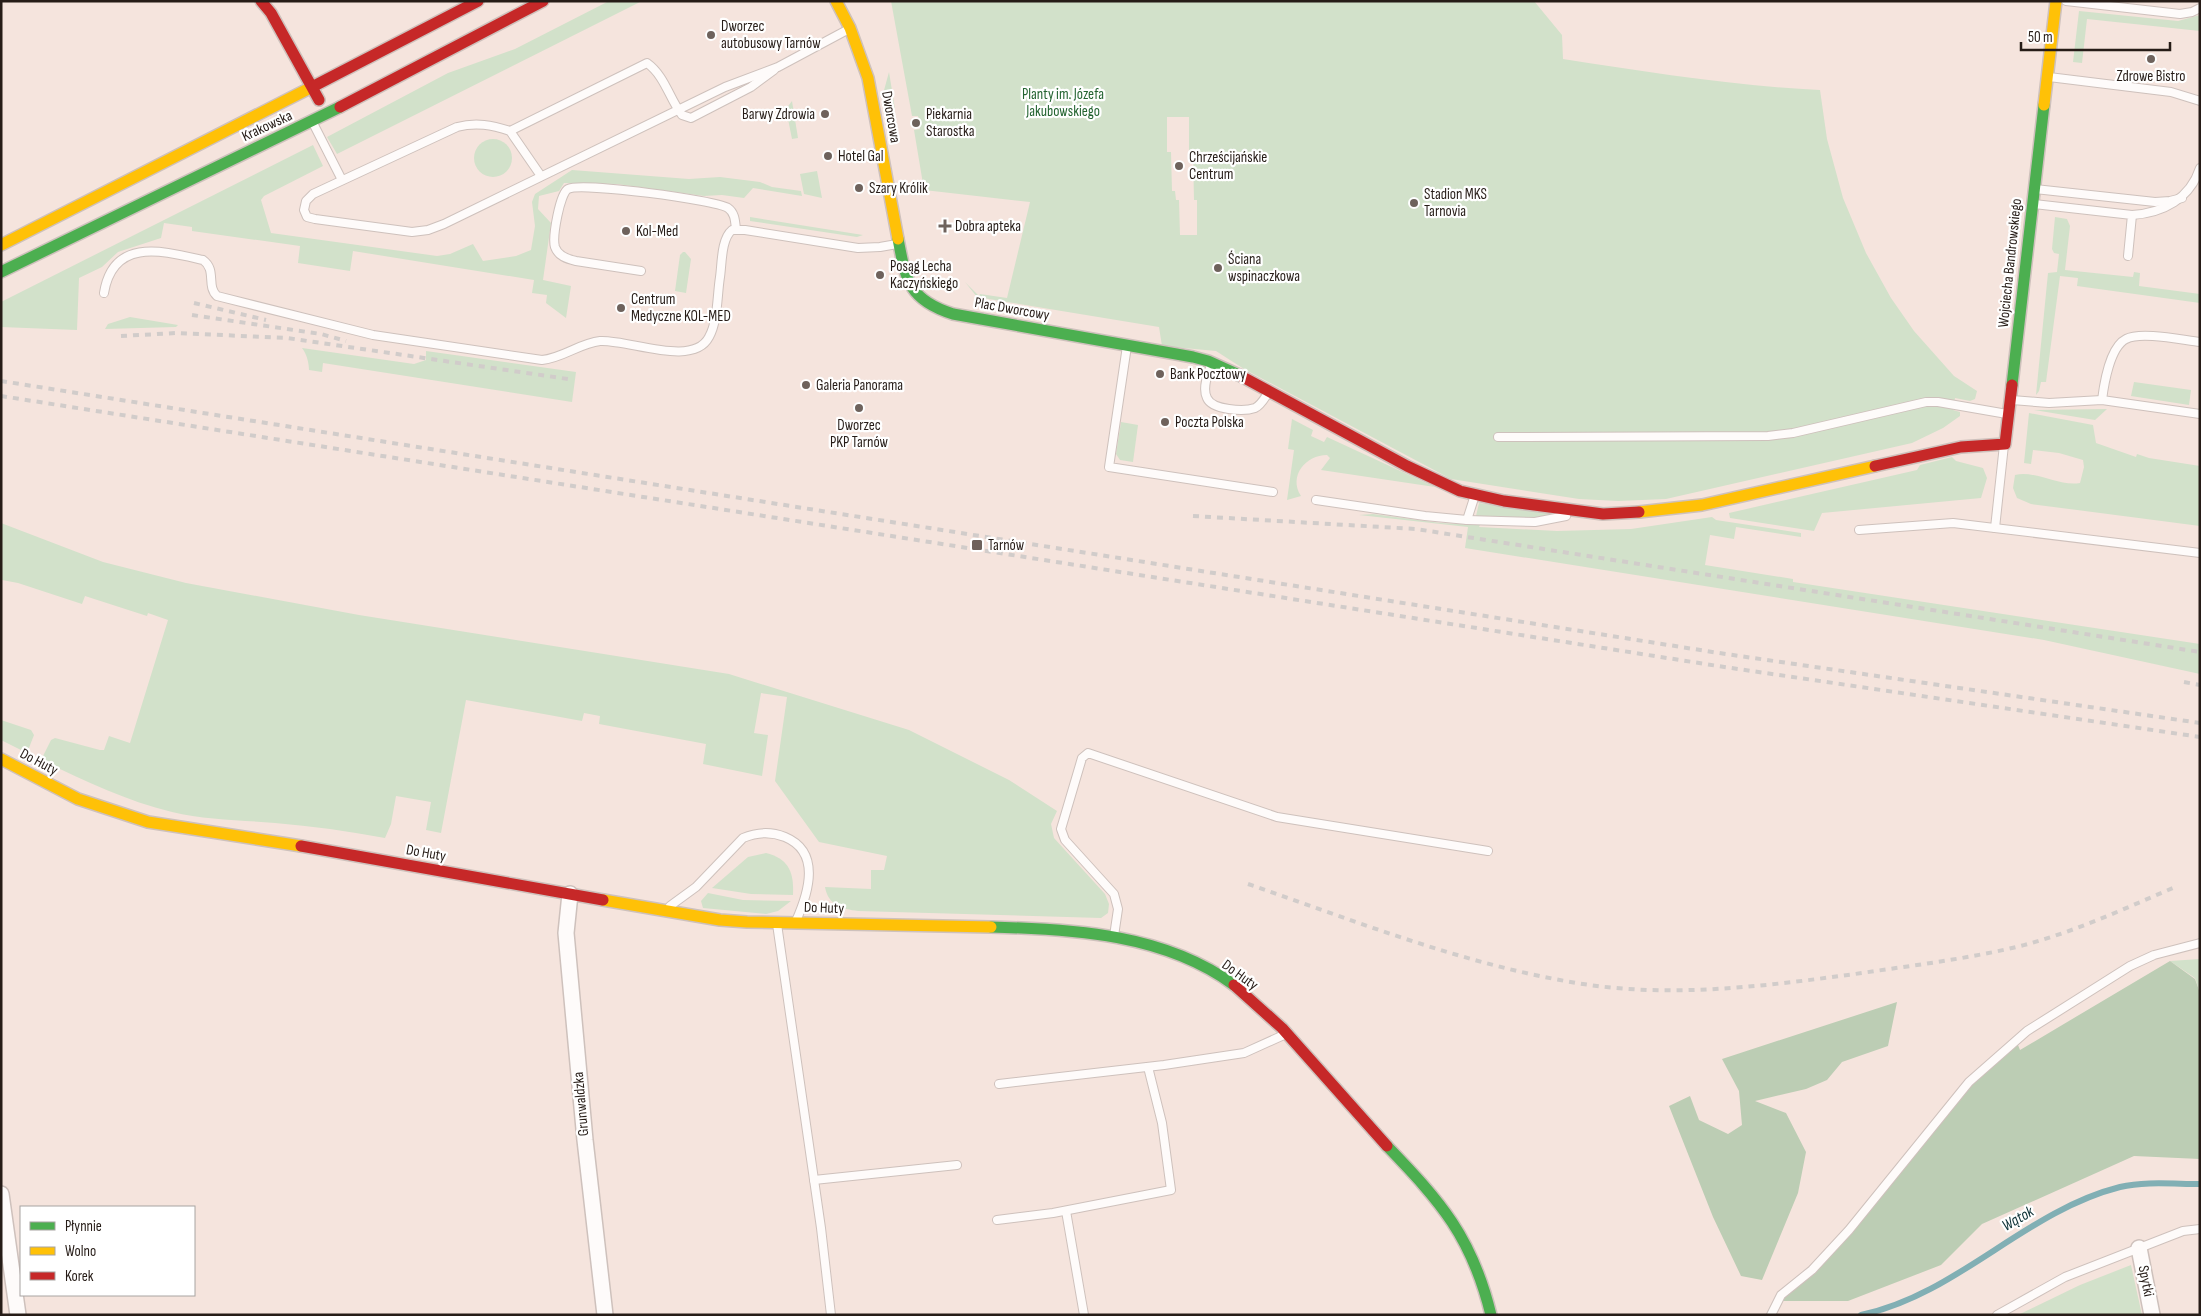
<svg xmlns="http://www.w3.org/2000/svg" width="2201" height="1316" font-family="'Sofia Sans Condensed',sans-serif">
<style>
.green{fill:#d2e1ca;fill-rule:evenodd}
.forest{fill:#bccdb4}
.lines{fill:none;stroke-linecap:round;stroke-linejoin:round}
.stream{stroke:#81afb4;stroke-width:6}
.lane-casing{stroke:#cec1bc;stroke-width:10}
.street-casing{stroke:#cec1bc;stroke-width:18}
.fast-casing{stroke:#cec1bc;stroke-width:14}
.slow-casing{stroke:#cec1bc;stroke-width:14}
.jam-casing{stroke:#cec1bc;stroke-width:14}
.lane{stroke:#fefbfa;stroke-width:8}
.street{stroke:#fefbfa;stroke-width:15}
.fast{stroke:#4caf50;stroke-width:11}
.slow{stroke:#ffc107;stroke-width:11}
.jam{stroke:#c62828;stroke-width:11}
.rail{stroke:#d1ccca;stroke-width:4;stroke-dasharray:6 6;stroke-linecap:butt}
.poi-dot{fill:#6e625c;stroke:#fff;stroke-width:2}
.labels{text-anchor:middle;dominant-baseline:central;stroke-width:4.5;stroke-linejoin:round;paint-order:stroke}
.poi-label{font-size:15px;fill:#261c17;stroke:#fff;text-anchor:start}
.park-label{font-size:15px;fill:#246431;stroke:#fff}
.street-label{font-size:15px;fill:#261c17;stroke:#fff}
.water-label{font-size:16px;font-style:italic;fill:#0a2f34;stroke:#fff}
</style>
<rect width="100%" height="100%" fill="#f5e4dd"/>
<g class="green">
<path d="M 609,1 L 642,1 L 337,154 L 327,137 L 448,73 L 515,49 Z"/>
<path d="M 891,1 L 1534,1 L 1562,35 L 1563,59 C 1648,72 1734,86 1820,90 L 1827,139 L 1843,198 L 1866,253 L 1891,298 L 1914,331 L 1954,376 L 1977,391 L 1975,399 L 1970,401 L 1955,398 L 1953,410 L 1960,412 L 1960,416 L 1943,428 L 1912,443 L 1666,499 L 1618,501 L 1579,499 L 1451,479 L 1244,369 L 1216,351 L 1162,346 L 1159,327 L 977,297 L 965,282 L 979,296 L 980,294 L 1007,298 L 1030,202 L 924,190 L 914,130 L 920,129 L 918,116 L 912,116 ZM 1167,117 L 1189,117 L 1189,152 L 1193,152 L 1194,200 L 1197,200 L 1197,235 L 1180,235 L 1179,200 L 1176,200 L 1175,191 L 1172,191 L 1171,152 L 1167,152 Z"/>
<path d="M 2079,11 L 2178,21 L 2200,15 L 2200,31 L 2087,19 L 2082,63 L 2073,62 Z"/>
<path d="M 889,72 L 895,109 L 883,94 Z"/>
<path d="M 792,101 L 798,138 L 792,139 L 786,109 Z"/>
<circle cx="493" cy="158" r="19"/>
<path d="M 313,145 L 323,166 L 264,196 L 261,200 L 271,233 L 437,256 L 450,254 L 473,244 L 483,261 L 516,256 L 531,250 L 535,226 L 532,202 L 535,194 L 572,170 L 689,179 L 720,177 L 760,182 L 772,187 L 801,191 L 802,196 L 753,188 L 744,198 L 722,195 L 704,196 L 617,184 L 564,183 L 559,191 L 539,196 L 538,209 L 551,223 L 543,280 L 571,286 L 566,318 L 546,303 L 547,295 L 532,293 L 534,280 L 353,251 L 350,271 L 298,263 L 300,246 L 192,231 L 192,227 L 164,223 L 161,238 L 118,252 L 102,267 L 79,278 L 77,330 L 1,327 L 1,302 Z"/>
<path d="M 817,171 L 822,198 L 804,194 L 800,174 Z"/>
<path d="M 750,217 L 863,235 L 857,237 L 750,221 Z"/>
<path d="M 2055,217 L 2067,219 L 2070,226 L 2065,270 L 2133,277 L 2134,272 L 2140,273 L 2139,286 L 2200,294 L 2200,303 L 2077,286 L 2078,278 L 2060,276 L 2046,382 L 2041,382 L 2039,391 L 2036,395 L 2048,273 L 2057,272 L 2059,254 L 2054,253 L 2052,249 Z"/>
<path d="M 683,252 L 685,252 L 691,259 L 686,293 L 675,291 L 680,255 Z"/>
<path d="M 130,317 L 178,325 L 176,327 L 105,329 L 108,324 Z"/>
<path d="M 302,348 L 414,364 L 426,360 L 426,351 L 576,372 L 572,402 L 323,363 L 322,372 L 309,370 C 309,364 307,354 302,348 Z"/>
<path d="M 2134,382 L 2191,390 L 2189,405 L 2131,396 Z"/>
<path d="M 2107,409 L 2095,420 L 2034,410 Z"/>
<path d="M 2029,413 L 2093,425 L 2096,443 L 2136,457 L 2137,454 L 2149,458 L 2200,466 L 2200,526 L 2031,504 L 2017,498 L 2013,488 L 2015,475 C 2036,470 2059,487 2080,483 L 2084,467 L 2083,460 L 2059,453 L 2033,450 L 2031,464 L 2024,463 Z"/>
<path d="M 1292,419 L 1313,430 L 1311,436 L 1324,442 L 1327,437 L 1435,487 L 1321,470 L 1330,458 L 1327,455 C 1306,455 1288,476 1301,496 L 1287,500 L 1294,450 L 1288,449 Z"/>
<path d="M 1121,422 L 1138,425 L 1133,462 L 1120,460 L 1116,454 Z"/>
<path d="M 1952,457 L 1956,461 L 1983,468 L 1987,478 L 1981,498 L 1822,513 L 1814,531 L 1730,518 L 1729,513 L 1917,470 L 1920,465 Z"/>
<path d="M 1479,503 L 1557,514 L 1541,518 L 1476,516 Z"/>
<path d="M 1373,514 L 1441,523 L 1480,525 L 1479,527 L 1557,531 L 1631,529 L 1712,517 L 1716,520 L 1801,533 L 1801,537 L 1736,527 L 1734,539 L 1710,535 L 1705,565 L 1793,579 L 1793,582 L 2200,644 L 2200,674 L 2044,640 L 1465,548 L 1468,527 L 1359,515 Z"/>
<path d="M 1,523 L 103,562 L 186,583 L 359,615 L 729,674 L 909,730 L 1009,780 L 1057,811 L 1051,824 L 1054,838 L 1105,894 L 1109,904 L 1108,913 L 1101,918 L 858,911 C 842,909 828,905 825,887 L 871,889 L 871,870 L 884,870 L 887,856 L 819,842 L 775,781 L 787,697 L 761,693 L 754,733 L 768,735 L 762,776 L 703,764 L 706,744 L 599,724 L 600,716 L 584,713 L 582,721 L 466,700 L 441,833 L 426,830 L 431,802 L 396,796 L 391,824 L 385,838 C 348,831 312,826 275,823 C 241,820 205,820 172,812 C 126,801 83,780 41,760 L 51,740 L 55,738 L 100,750 L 104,750 L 109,736 L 130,743 L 168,620 L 148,613 L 147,616 L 85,596 L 82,604 L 18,583 L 2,580 L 1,582 Z"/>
<path d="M 1,720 L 31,730 L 34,735 L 27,753 L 1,740 Z"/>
<path d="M 766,853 C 789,859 794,872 793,895 L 751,894 L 712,888 L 748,857 Z"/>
<path d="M 708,893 L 743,900 L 791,901 L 778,911 L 766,914 L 703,908 L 701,901 Z"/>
<path d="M 2200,959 L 2200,993 L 2195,978 L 2170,961 Z"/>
<path d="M 2131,1265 L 2142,1315 L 2018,1315 L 2080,1285 Z"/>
</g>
<g class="forest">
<path d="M 2170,961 L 2195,979 L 2200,993 L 2200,1159 L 2134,1156 L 1982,1224 L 1941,1265 L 1848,1301 L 1777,1301 L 1832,1251 L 1959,1095 L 2016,1040 L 2020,1050 Z"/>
<path d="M 1897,1002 L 1888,1046 L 1842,1062 L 1827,1080 L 1806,1089 L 1755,1101 L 1786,1113 L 1806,1152 L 1798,1193 L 1762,1280 L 1741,1276 L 1713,1217 L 1669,1106 L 1690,1096 L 1699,1120 L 1728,1134 L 1742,1125 L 1739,1091 L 1722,1059 Z"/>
</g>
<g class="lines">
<path class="stream" d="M 1861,1315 C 1957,1295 2025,1211 2120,1187 C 2145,1181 2174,1184 2200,1184"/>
<g class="lane-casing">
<g id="lane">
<path d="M 2066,1 L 2180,14 L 2192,12 L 2200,8"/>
<path d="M 2049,77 L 2171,92 L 2200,101"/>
<path d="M 313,123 L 342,180"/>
<path d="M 510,131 L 647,63 C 665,76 669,98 682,115 L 691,118 L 751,87 L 774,70"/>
<path d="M 541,176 L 510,131 C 492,125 476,122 457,127 L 313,194 L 306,201 L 304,210 L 307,217 L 315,219 L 412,232 L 428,230 L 444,224 L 725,87 L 778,67 L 849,29"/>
<path d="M 2035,189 L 2155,202 L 2170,201 L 2182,198"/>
<path d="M 2034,204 L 2132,215 L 2128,256"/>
<path d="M 2132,215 C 2163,213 2190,199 2200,168"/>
<path d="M 641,271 L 576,261 C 567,259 558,256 555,247 C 552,237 560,193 568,189 C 582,182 715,200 728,208 C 735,213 735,221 736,229"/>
<path d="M 104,293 C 113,237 163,251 203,260 C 217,270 206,286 217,296 L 373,335 L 542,360 C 563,358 580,343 600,341 C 628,339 693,368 709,337 C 718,321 717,296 720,277 C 722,264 721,239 732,230 L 745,230 L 858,248 L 880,247 L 897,244"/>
<path d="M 1127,346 L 1109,467 L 1273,492"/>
<path d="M 1212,363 C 1208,373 1202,388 1207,398 C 1212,410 1244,412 1255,408 C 1261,405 1264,399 1268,393"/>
<path d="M 2012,400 L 2049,403 L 2102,400 L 2200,414"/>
<path d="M 2102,400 C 2104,384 2110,347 2126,339 C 2141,331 2182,340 2200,342"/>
<path d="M 1498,437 L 1768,436 L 1793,433 L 1926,402 L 1938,402 L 2007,414"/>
<path d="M 1316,500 L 1425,516 L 1467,520 L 1475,495"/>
<path d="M 1467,520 L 1535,522 L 1566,516"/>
<path d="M 1995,528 L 2004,445"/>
<path d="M 1859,530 L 1953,523 L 2200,553"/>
<path d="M 670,906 L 696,887 L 743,838 C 757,832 770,831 785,837 C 821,852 809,892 796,921"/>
<path d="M 777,924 L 821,1228 L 831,1315"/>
<path d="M 1114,936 L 1118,909 L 1114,894 L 1065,840 L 1061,829 L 1082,758 L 1088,753 L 1277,817 L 1488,851"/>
<path d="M 999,1084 L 1164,1065 L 1244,1053 L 1286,1034"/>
<path d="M 814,1180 L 957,1165"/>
<path d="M 1066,1211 L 1084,1315"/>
<path d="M 997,1220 L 1053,1213 L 1171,1190 L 1162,1123 L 1148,1067"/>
<path d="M 1771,1315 L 1781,1295 L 1812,1270 L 1849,1230 L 1969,1082 L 2027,1031 L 2130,966 L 2154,955 L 2200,943"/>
<path d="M 1997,1315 L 2065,1277 L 2183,1231 L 2200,1229"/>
</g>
</g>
<g class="street-casing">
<g id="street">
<path d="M 570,894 L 566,933 L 585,1140 L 605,1315"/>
<path d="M 1,1194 L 18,1315"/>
<path d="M 2139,1248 L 2152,1315"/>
</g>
</g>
<g class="fast-casing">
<g id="fast">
<path d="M 898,239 C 906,281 909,300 953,314 L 1193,357 L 1208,361 L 1239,375"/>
<path d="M 1,272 L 340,107"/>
<path d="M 2012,385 L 2044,105"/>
<path d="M 991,927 C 1073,929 1165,934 1234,985"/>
<path d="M 1387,1146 C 1441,1202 1472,1237 1491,1315"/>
</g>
</g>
<g class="slow-casing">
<g id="slow">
<path d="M 836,1 L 850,28 L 868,78 L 898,239"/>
<path d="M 2044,105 L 2056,1"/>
<path d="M 1,245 L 314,86"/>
<path d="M 1639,512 L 1702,505 L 1875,466"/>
<path d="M 1,759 L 78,799 L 148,822 L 301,846"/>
<path d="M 603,900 L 720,920 L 747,922 L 991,927"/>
</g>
</g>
<g class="jam-casing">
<g id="jam">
<path d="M 261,1 L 271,13 L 319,100"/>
<path d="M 314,86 L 478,1"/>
<path d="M 340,107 L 543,1"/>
<path d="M 1239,375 L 1407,466 L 1460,491 L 1504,501 L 1603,514 L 1639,512"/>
<path d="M 1875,466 L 1961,447 L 2005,444 L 2012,385"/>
<path d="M 301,846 L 603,900"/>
<path d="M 1234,985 L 1282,1028 L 1387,1146"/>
</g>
</g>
<use href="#lane" class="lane"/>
<use href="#street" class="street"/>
<use href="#fast" class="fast"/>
<use href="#slow" class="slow"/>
<use href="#jam" class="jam"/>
<g class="rail">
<path d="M 194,303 L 266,320"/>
<path d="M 192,315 L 321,334 L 346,341"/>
<path d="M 121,336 L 177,333 L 287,338 L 568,379"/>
<path d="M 1,381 L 1719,653 L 2200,723"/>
<path d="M 1,396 L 1718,666 L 2200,737"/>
<path d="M 1193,516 L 1416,529 L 2200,652"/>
<path d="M 2184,682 L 2200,685"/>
<path d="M 1248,884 C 1358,922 1468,966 1583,984 C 1673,998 1766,986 1855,974 C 1908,966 1960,960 2012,948 C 2068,935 2121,910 2173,888"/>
</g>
</g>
<g class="poi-dot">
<circle cx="711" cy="35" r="5"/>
<circle cx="2151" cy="59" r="5"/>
<circle cx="825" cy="114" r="5"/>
<circle cx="916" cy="123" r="5"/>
<circle cx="828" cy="156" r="5"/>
<circle cx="1179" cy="166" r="5"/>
<circle cx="859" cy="188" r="5"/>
<circle cx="1414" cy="203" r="5"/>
<path d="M942.5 218.5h5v5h5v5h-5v5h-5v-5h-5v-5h5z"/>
<circle cx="626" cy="231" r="5"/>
<circle cx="1218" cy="268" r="5"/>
<circle cx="880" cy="275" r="5"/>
<circle cx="621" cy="308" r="5"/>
<circle cx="1160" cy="374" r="5"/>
<circle cx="806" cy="385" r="5"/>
<circle cx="859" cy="408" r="5"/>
<circle cx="1165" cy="422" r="5"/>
<rect x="971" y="539" width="12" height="12" rx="2.5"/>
</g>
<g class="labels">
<g class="poi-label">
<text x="721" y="26">Dworzec<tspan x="721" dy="17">autobusowy Tarnów</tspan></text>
<text x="2151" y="76" text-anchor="middle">Zdrowe Bistro</text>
<text x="815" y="114" text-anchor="end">Barwy Zdrowia</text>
<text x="926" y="114">Piekarnia<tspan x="926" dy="17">Starostka</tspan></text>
<text x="838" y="156">Hotel Gal</text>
<text x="1189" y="157">Chrześcijańskie<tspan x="1189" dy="17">Centrum</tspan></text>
<text x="869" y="188">Szary Królik</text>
<text x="1424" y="194">Stadion MKS<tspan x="1424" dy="17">Tarnovia</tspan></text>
<text x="955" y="226">Dobra apteka</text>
<text x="636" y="231">Kol-Med</text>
<text x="1228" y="259">Ściana<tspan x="1228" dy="17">wspinaczkowa</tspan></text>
<text x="890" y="266">Posąg Lecha<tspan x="890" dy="17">Kaczyńskiego</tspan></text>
<text x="631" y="299">Centrum<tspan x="631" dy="17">Medyczne KOL-MED</tspan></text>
<text x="1170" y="374">Bank Pocztowy</text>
<text x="816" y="385">Galeria Panorama</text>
<text x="1175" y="422">Poczta Polska</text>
<text x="859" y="425" text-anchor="middle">Dworzec<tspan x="859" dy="17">PKP Tarnów</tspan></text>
<text x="988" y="545">Tarnów</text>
</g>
<g class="park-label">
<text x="1063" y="94">Planty im. Józefa<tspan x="1063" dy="17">Jakubowskiego</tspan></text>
</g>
<g class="street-label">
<text transform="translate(891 117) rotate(80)">Dworcowa</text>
<text transform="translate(267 126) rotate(-25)">Krakowska</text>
<text transform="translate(2010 263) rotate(-84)">Wojciecha Bandrowskiego</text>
<text transform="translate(1012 309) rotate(10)">Plac Dworcowy</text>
<text transform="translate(39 762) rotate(28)">Do Huty</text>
<text transform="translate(426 853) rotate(10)">Do Huty</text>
<text transform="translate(824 908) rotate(2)">Do Huty</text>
<text transform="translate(1240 975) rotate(36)">Do Huty</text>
<text transform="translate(581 1104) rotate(-95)">Grunwaldzka</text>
<text transform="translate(2146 1281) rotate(79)">Spytki</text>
</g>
<g class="water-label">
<text transform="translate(2018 1219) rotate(-30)">Wątok</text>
</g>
</g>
<rect width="2201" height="1316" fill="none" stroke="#261c17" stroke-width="5"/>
<rect x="20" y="1206" width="175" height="90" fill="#ffffff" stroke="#a8a4a2"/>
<rect x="30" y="1222" width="25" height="8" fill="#4caf50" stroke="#a8a4a2"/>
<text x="65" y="1231" font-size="15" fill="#261c17">Płynnie</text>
<rect x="30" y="1247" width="25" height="8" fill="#ffc107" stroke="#a8a4a2"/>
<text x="65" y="1256" font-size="15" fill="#261c17">Wolno</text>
<rect x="30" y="1272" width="25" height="8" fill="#c62828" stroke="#a8a4a2"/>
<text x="65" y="1281" font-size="15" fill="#261c17">Korek</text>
<path d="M2021 42v8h149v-8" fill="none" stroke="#261c17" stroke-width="2.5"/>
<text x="2028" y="42" font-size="15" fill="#261c17" stroke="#ffffff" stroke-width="4" paint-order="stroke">50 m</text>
</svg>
